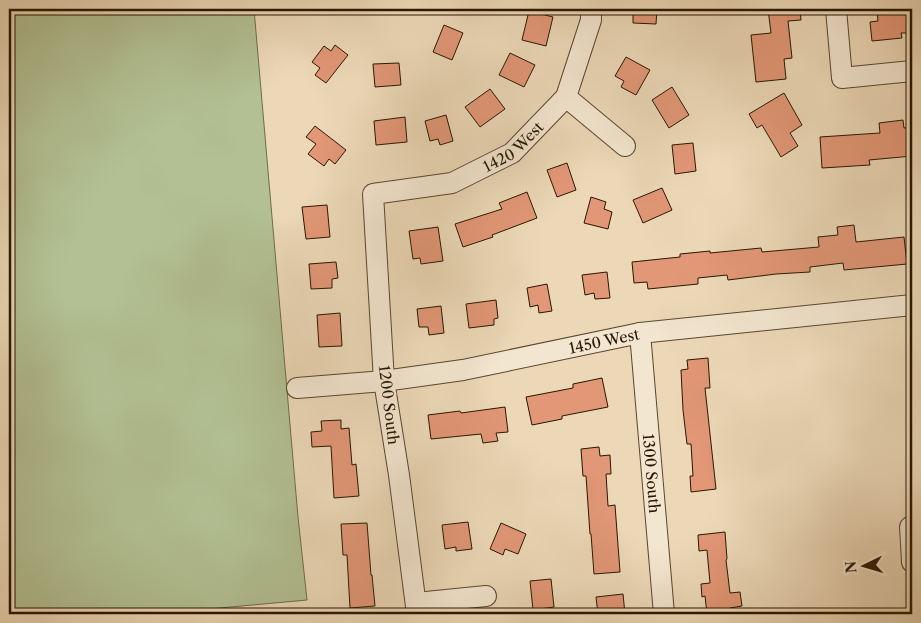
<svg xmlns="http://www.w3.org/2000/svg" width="921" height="623" font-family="'Libre Caslon Text',serif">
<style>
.green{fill:#b2c093;stroke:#6d6c4a}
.building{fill:#e29776;stroke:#281700}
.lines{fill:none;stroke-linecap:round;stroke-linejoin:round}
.minor-casing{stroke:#59472e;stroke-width:22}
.minor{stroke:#f3e6d0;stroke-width:20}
.labels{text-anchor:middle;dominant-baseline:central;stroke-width:5;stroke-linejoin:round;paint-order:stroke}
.street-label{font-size:15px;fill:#281700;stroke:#f3e6d0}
</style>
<rect width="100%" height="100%" fill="#ecd8b7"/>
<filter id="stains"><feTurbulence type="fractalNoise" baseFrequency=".004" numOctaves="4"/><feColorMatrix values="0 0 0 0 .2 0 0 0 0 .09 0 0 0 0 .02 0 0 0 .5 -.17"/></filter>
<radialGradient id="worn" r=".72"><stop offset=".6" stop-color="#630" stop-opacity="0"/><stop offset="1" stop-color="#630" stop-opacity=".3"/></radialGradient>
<path class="green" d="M 9,9 L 254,9 L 298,517 L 307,600 L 155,614 L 9,614 Z"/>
<g class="building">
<path d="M 633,9 L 657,9 L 656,24 L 633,23 Z"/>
<path d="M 768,9 L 800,9 L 801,20 L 788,21 L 792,58 L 784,59 L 786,79 L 756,82 L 751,35 L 771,33 Z"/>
<path d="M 877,9 L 906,9 L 908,33 L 901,33 L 902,38 L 872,41 L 870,22 L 878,21 Z"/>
<path d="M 529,11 L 553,17 L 546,46 L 522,40 Z"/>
<path d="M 444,25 L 463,33 L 452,60 L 433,52 Z"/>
<path d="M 335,45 L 348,55 L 326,83 L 315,75 L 320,68 L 312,62 L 324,46 L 331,51 Z"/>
<path d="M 510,53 L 535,65 L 524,87 L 499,75 Z"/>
<path d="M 626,57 L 650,70 L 636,95 L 621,87 L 624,81 L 615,76 Z"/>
<path d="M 399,63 L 401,85 L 375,87 L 373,64 Z"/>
<path d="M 672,87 L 689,115 L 669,128 L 652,100 Z"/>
<path d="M 490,89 L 505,109 L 480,127 L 465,107 Z"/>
<path d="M 784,93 L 802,125 L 790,133 L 798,146 L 781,157 L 762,125 L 757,128 L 749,114 Z"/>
<path d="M 446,115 L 453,141 L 440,145 L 438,139 L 430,141 L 425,121 Z"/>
<path d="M 405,117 L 407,142 L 376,145 L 374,121 Z"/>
<path d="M 903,120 L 904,128 L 912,127 L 912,156 L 869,160 L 870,165 L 822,168 L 820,137 L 880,133 L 879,123 Z"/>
<path d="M 315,126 L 346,150 L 335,164 L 329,159 L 324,166 L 308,154 L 316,144 L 306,137 Z"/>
<path d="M 693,143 L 696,171 L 675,174 L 672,145 Z"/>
<path d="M 567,163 L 576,190 L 557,197 L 547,170 Z"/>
<path d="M 662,188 L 672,210 L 643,223 L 633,200 Z"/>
<path d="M 527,192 L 537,218 L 492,235 L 493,237 L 463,247 L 455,224 L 502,209 L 499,203 Z"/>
<path d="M 591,197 L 606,202 L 604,209 L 612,212 L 608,229 L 584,223 Z"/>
<path d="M 327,205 L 330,237 L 306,239 L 302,207 Z"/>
<path d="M 854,225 L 856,242 L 904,237 L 907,264 L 844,270 L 843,263 L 810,267 L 810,272 L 776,274 L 728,280 L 727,275 L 698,278 L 698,284 L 648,289 L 647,282 L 634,283 L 632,262 L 680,257 L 680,254 L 710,251 L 710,253 L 761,248 L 762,252 L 819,247 L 818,237 L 838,235 L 837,227 Z"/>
<path d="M 438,227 L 443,261 L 421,264 L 420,258 L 413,259 L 409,231 Z"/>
<path d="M 336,262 L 338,278 L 332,279 L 332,288 L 311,289 L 309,264 Z"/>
<path d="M 607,272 L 610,298 L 595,299 L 594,293 L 585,295 L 582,275 Z"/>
<path d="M 547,284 L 552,311 L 539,313 L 538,305 L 530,307 L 527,288 Z"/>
<path d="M 496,300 L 498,318 L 494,319 L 494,325 L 469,328 L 466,304 Z"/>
<path d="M 441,306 L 444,333 L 429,335 L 428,327 L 419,327 L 417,309 Z"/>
<path d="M 340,313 L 342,346 L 319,347 L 317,315 Z"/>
<path d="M 708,358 L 710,388 L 705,388 L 716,489 L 691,492 L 690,476 L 693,476 L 691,444 L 687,444 L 683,410 L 681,370 L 688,369 L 687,360 Z"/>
<path d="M 602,378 L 608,407 L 562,416 L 562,419 L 532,425 L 526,397 L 573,388 L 573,384 Z"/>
<path d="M 505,407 L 508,432 L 496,433 L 498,441 L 483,443 L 481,434 L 431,439 L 428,415 L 460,411 L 461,413 Z"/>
<path d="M 341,420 L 341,429 L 349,428 L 352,465 L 356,464 L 359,496 L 334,498 L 331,446 L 312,447 L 311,432 L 322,431 L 321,421 Z"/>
<path d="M 599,447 L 600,456 L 610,455 L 611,474 L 606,474 L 608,506 L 615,505 L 620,572 L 594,574 L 591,534 L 590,534 L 586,476 L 583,476 L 581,449 Z"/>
<path d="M 468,522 L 472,549 L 456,551 L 456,547 L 445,549 L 442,525 Z"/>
<path d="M 367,523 L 371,575 L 372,575 L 375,606 L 350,608 L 347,555 L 343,555 L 341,524 Z"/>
<path d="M 501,523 L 526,534 L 518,554 L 505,549 L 503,555 L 490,549 Z"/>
<path d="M 725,532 L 727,559 L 726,560 L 730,593 L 740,592 L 742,606 L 730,608 L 731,612 L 707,614 L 705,596 L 702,597 L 701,584 L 710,583 L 707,550 L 699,551 L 698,535 Z"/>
<path d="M 551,579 L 554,607 L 533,610 L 530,581 Z"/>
<path d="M 623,594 L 625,614 L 598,614 L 596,597 Z"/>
</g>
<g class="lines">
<g class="minor-casing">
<g id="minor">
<path d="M 836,9 L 842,78 L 912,71"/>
<path d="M 566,97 L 625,146"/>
<path id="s1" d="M 640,333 L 664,614"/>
<path id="s2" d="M 297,388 L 384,381 L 463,370 L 640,333 L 912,305"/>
<path d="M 912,527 L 910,527 L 912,562"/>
<path d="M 416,603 L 486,596"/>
<path id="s3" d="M 417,614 L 399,475 L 384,381 L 373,194 L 452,183 L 512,153 L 566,97 L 591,20 L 591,9"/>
</g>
</g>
<use href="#minor" class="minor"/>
</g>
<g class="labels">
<g class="street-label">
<text stroke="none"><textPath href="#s3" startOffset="574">1420 West</textPath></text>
<text stroke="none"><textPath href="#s2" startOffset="311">1450 West</textPath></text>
<text transform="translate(389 405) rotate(83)">1200 South</text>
<text stroke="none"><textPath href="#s1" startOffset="141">1300 South</textPath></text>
</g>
</g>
<rect width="921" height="623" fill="none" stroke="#ecd8b7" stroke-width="30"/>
<rect x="10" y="10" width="901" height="603" fill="none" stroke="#281700" stroke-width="2.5"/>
<rect x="15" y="15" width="891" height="593" fill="none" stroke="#281700"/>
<g transform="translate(864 566) rotate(265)" stroke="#f3e6d0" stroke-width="4" paint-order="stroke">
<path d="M0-4L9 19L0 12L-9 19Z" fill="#281700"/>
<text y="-8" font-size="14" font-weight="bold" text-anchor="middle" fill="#281700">N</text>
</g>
<rect width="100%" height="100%" filter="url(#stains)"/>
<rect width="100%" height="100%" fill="url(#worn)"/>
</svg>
